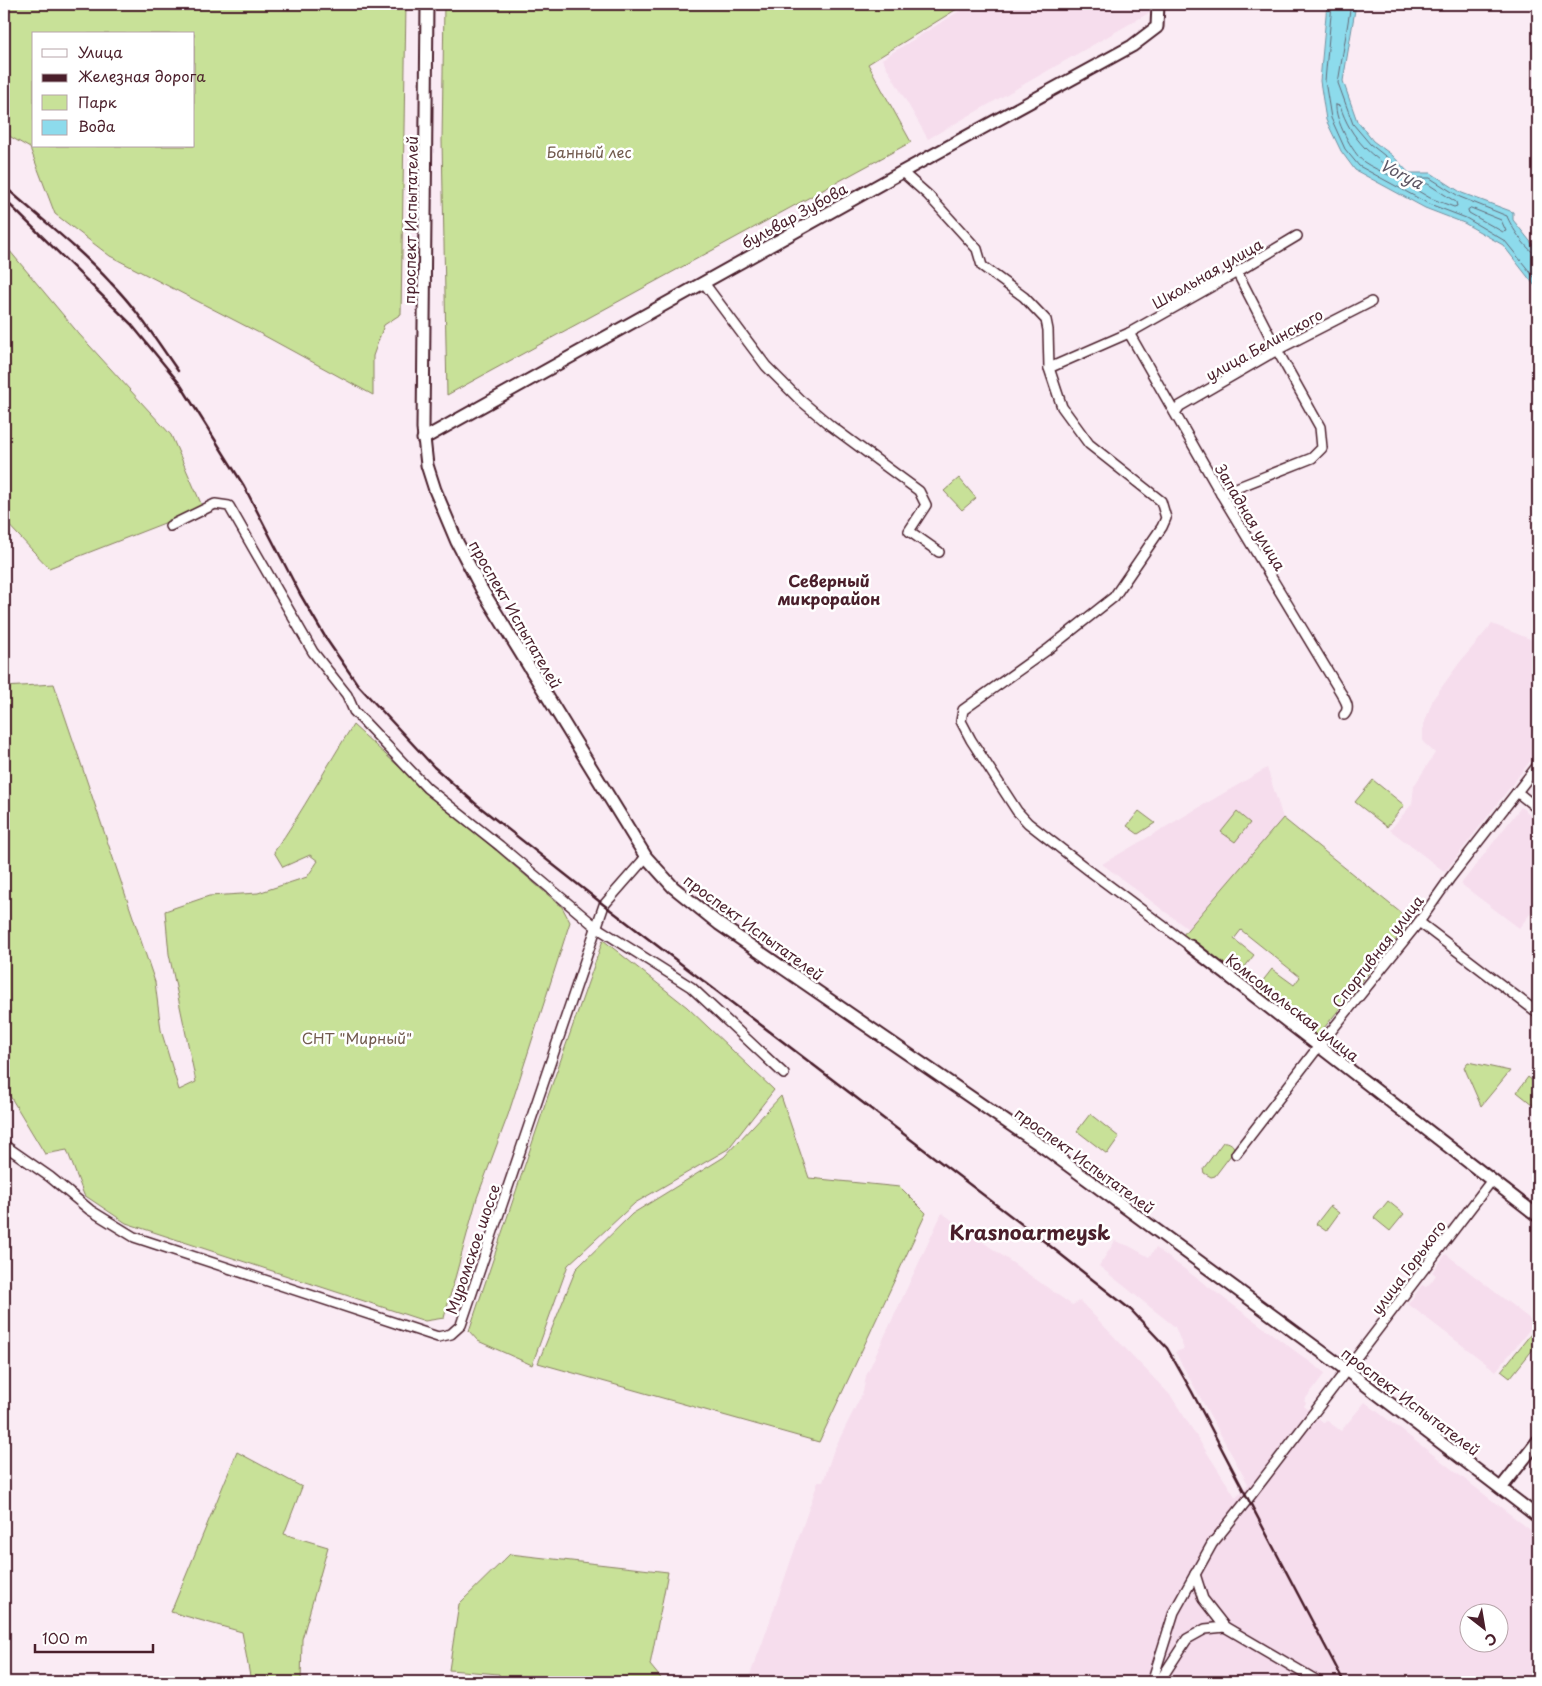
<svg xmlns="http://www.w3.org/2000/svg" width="1542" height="1686" font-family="'Playpen Sans',sans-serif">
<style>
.built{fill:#f6dded;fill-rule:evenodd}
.green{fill:#c8e198;stroke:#898062;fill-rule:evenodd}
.water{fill:#8ddbec;stroke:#72909f}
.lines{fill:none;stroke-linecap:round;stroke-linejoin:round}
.shore{stroke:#656a78;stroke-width:1}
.street-casing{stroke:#4a1f2b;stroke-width:12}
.secondary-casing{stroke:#4a1f2b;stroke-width:15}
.street{stroke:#fff;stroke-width:9}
.secondary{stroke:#fff;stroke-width:11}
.rail{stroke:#4a1f2b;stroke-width:2.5}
.labels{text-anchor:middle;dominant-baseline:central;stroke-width:5;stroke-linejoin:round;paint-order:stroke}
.park-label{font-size:15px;fill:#70594c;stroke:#fff}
.street-label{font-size:15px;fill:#4a1f2b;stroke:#fff}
.water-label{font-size:16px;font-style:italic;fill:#5e5765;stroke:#fff}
.neighbourhood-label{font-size:16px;font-weight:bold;fill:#4a1f2b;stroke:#fff}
.district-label{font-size:20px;font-weight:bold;fill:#4a1f2b;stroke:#fff}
</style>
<rect width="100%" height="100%" fill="#faebf4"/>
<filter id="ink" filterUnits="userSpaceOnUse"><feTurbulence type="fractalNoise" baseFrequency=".02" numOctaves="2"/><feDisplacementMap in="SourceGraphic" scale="10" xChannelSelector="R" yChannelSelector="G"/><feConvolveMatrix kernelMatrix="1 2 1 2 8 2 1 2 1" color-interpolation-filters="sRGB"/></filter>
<g filter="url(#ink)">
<g class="built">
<path d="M 969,4 L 1152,4 L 1154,10 L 928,139 L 882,59 L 969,5 Z"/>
<path d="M 1492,624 L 1538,642 L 1538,751 L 1445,872 L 1390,830 L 1412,804 L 1414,786 L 1435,753 L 1423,742 L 1423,727 L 1433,699 L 1460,662 Z"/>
<path d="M 1267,768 L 1283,818 L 1188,929 L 1102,864 Z"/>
<path d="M 1521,807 L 1538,821 L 1538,904 L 1519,928 L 1461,884 Z"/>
<path d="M 942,1213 L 1072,1305 L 1080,1301 L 1171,1396 L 1236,1498 L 1248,1484 L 1175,1352 L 1184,1349 L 1175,1327 L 1099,1266 L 1115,1241 L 1129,1246 L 1149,1257 L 1156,1248 L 1325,1373 L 1304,1401 L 1306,1403 L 1304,1406 L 1311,1412 L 1314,1408 L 1321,1413 L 1317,1418 L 1323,1423 L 1326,1420 L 1341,1431 L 1365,1402 L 1538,1536 L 1538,1682 L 747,1682 L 762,1644 L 818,1482 L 823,1482 L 833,1452 L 863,1392 L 866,1376 ZM 1470,1614 L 1500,1614 L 1500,1644 L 1470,1644 Z"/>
<path d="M 1446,1254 L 1535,1323 L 1496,1371 L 1408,1304 L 1422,1285 L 1426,1287 L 1432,1281 L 1436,1275 L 1432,1272 Z"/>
</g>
<g class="green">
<path d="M 4,4 L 406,4 L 401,314 L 384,325 L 373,356 L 373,395 L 263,335 L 110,256 L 55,214 L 30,148 L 4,133 ZM 34,34 L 194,34 L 194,146 L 34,146 Z"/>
<path d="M 444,4 L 965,4 L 868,64 L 911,142 L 447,395 L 442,141 Z"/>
<path d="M 4,244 L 79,334 L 171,435 L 203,508 L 49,568 L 4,520 Z"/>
<path d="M 959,478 L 976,498 L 962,510 L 944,491 Z"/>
<path d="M 54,684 L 155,982 L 161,1030 L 179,1090 L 196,1082 L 169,954 L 165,911 L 209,896 L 258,893 L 307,877 L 318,861 L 310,855 L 283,867 L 274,852 C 303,811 326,767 353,725 L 407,774 L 562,907 L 570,922 L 508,1115 L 477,1198 L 444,1318 L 425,1321 L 126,1223 L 84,1195 L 67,1150 L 45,1154 L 4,1086 L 4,687 Z"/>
<path d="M 1373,780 L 1404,805 L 1387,827 L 1355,802 Z"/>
<path d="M 1139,811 L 1155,823 L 1138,834 L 1127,826 Z"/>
<path d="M 1237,812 L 1250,823 L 1235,842 L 1221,832 Z"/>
<path d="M 1283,818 L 1411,921 L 1315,1039 L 1254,992 L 1272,969 L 1294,985 L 1300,977 L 1241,930 L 1234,939 L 1254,955 L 1237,977 L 1182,936 Z"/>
<path d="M 603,940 L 687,1007 L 774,1090 L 728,1149 L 635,1203 L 568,1265 L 532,1365 L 478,1341 L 469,1331 L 548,1096 Z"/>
<path d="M 1468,1062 L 1510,1071 L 1481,1106 L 1464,1067 Z"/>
<path d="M 1528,1077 L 1538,1085 L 1538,1109 L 1517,1092 Z"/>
<path d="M 781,1096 L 809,1178 L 900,1187 L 926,1213 L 819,1442 L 538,1363 L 576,1269 L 632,1214 L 724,1157 Z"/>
<path d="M 1090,1114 L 1119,1137 L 1107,1154 L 1077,1131 Z"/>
<path d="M 1223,1142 C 1229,1141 1235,1145 1234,1151 L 1215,1176 L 1211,1177 L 1204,1173 L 1203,1169 Z"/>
<path d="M 1388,1201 L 1404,1214 L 1390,1231 L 1374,1218 Z"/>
<path d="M 1330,1206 L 1339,1213 L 1326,1231 L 1316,1224 Z"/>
<path d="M 1535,1329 L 1538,1332 L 1538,1343 L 1510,1378 L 1501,1371 Z"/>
<path d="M 237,1452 L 302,1487 L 284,1534 L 328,1547 L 302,1639 L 301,1682 L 251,1682 L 242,1632 L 171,1612 Z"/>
<path d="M 510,1554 L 668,1572 L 650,1665 L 664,1682 L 500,1682 L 499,1674 L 449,1670 L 459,1604 Z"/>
</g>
<path class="water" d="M 1327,4 L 1356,4 L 1343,81 L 1357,121 L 1373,141 L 1392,155 L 1409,173 L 1431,173 L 1462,193 L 1513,212 L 1513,220 L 1538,251 L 1538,290 L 1503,245 L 1464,223 L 1425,208 L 1355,170 L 1341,151 L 1326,120 L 1320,81 Z"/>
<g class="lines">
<g class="shore">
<path d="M 1332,4 L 1325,81 L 1331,118 L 1345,149 L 1359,166 L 1427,203 L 1466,218 L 1505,241 L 1538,282"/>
<path d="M 1351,4 L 1338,83 L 1353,124 L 1370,144 L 1389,159 L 1406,178 L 1430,178 L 1460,197 L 1507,216 C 1510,225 1528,253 1538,255"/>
<path d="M 1336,105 L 1340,106 C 1346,123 1352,134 1365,148 C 1373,156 1384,163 1392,172 L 1391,175 L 1389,175 C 1381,171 1371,167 1364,162 C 1353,154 1334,118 1336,105 Z"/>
<path d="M 1428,184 L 1456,202 L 1457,206 L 1454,207 L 1430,198 L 1413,188 L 1415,185 Z"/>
<path d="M 1471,208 L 1501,220 L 1506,231 L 1503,232 L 1469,213 L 1468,210 Z"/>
</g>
<g class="street-casing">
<g id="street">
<path d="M 902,172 L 928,195 L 977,249 L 982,266 L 1024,297 L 1046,320 L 1048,330 L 1049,368 L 1062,407 L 1089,444 L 1161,501 L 1166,518 L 1162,527 L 1114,597 L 1047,650 L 963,710 L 961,721 L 971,740 L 1017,811 L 1028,823 L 1087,869 L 1190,946"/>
<path d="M 704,283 L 766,366 L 799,399 L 831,426 L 919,491 L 926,505 L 909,531 L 939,552"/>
<path d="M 1129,333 L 1221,494 L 1341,693 C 1345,700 1351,708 1344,715"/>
<path d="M 1049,368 L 1129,333 L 1237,272 L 1297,236"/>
<path d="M 1175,413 L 1180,406 L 1277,350 L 1371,302"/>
<path d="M 1221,494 L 1312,458 L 1322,448 L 1320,427 L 1277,350 L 1237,272"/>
<path d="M 170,526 L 215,504 L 229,506 L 313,652 L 347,695 L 354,711 L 427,788 L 500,846 L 596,927 L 691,987 L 784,1074"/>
<path d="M 1517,792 L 1538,809"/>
<path d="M 1419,922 L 1538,1013"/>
<path d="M 4,1145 L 50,1177 L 90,1210 L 134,1237 L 438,1337 L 451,1334 L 461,1325 L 604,905 L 646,857"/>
<path d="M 1236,1154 L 1319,1046 L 1419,922 L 1450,878 L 1538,765"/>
<path d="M 1195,1574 L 1203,1599 L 1225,1627 L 1319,1682"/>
<path d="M 1152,1682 L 1174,1612 L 1212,1544 L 1248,1499 L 1492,1180"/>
<path d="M 1159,1682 L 1187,1639 L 1205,1629 L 1225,1627"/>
</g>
</g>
<g class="secondary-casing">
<g id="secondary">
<path d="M 427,4 L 423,429 L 427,465 L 435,490 L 457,542 L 482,590 L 646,857 L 673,887 L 719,924 L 1046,1149 L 1341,1366 L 1538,1517"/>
<path d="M 423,439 L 902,172 L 1132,46 L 1157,27 L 1158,4"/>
<path d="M 1190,946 L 1538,1216"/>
<path d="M 1501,1488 L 1538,1441"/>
</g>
</g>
<use href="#street" class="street"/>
<use href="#secondary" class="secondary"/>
<g class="rail">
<path d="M 4,186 C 40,218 79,248 111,283 C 137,309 157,341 178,371"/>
<path d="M 4,199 L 131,324 L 180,384 L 244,486 L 300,594 L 327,640 L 358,685 L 434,767 L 476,804 L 604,905 L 1045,1242 L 1131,1310 L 1167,1348 L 1192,1392 L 1344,1682"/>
</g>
</g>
</g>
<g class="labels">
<g class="park-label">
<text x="589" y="151">Банный лес</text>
<text x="357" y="1037">СНТ "Мирный"</text>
</g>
<g class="street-label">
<text transform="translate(794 215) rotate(-29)">бульвар Зубова</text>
<text transform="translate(410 220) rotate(-89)">проспект Испытателей</text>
<text transform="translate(1207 273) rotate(-30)">Школьная улица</text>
<text transform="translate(1264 344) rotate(-29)">улица Белинского</text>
<text transform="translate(1251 517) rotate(59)">Западная улица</text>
<text transform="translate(516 614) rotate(60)">проспект Испытателей</text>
<text transform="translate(754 927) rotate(36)">проспект Испытателей</text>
<text transform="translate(1377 951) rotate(-52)">Спортивная улица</text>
<text transform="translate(1293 1007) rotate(38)">Комсомольская улица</text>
<text transform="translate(1085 1160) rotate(36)">проспект Испытателей</text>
<text transform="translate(472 1249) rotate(-71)">Муромское шоссе</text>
<text transform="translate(1408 1267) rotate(-53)">улица Горького</text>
<text transform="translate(1411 1401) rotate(37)">проспект Испытателей</text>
</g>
<g class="water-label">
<text transform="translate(1402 173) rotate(27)">Vorya</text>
</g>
<g class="neighbourhood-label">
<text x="829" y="580">Северный<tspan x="829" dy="18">микрорайон</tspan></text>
</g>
<g class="district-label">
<text x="1030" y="1232">Krasnoarmeysk</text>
</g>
</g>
<rect width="1542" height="1686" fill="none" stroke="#fff" stroke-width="20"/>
<rect x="10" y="10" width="1522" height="1666" fill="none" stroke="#4a1f2b" stroke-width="2" filter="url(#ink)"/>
<rect x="32" y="32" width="162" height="115" fill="#ffffff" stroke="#b7a5aa"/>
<rect x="42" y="49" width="25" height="8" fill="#ffffff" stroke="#b7a5aa"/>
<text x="78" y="58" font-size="15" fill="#4a1f2b">Улица</text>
<rect x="42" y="74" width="25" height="8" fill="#4a1f2b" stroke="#b7a5aa"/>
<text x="78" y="82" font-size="15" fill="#4a1f2b">Железная дорога</text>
<rect x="42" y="95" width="25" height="15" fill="#c8e198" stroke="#b7a5aa"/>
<text x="78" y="108" font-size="15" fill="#4a1f2b">Парк</text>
<rect x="42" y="120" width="25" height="15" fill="#8ddbec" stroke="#b7a5aa"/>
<text x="78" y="132" font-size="15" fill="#4a1f2b">Вода</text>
<g transform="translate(1484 1628) rotate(149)"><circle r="24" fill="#ffffff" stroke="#b7a5aa"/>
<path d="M0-4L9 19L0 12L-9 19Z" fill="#4a1f2b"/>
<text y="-8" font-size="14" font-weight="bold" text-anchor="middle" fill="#4a1f2b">С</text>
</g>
<path d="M35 1644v8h118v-8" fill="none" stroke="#4a1f2b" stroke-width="2.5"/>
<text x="42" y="1644" font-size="15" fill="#4a1f2b" stroke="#ffffff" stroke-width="4" paint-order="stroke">100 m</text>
</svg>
